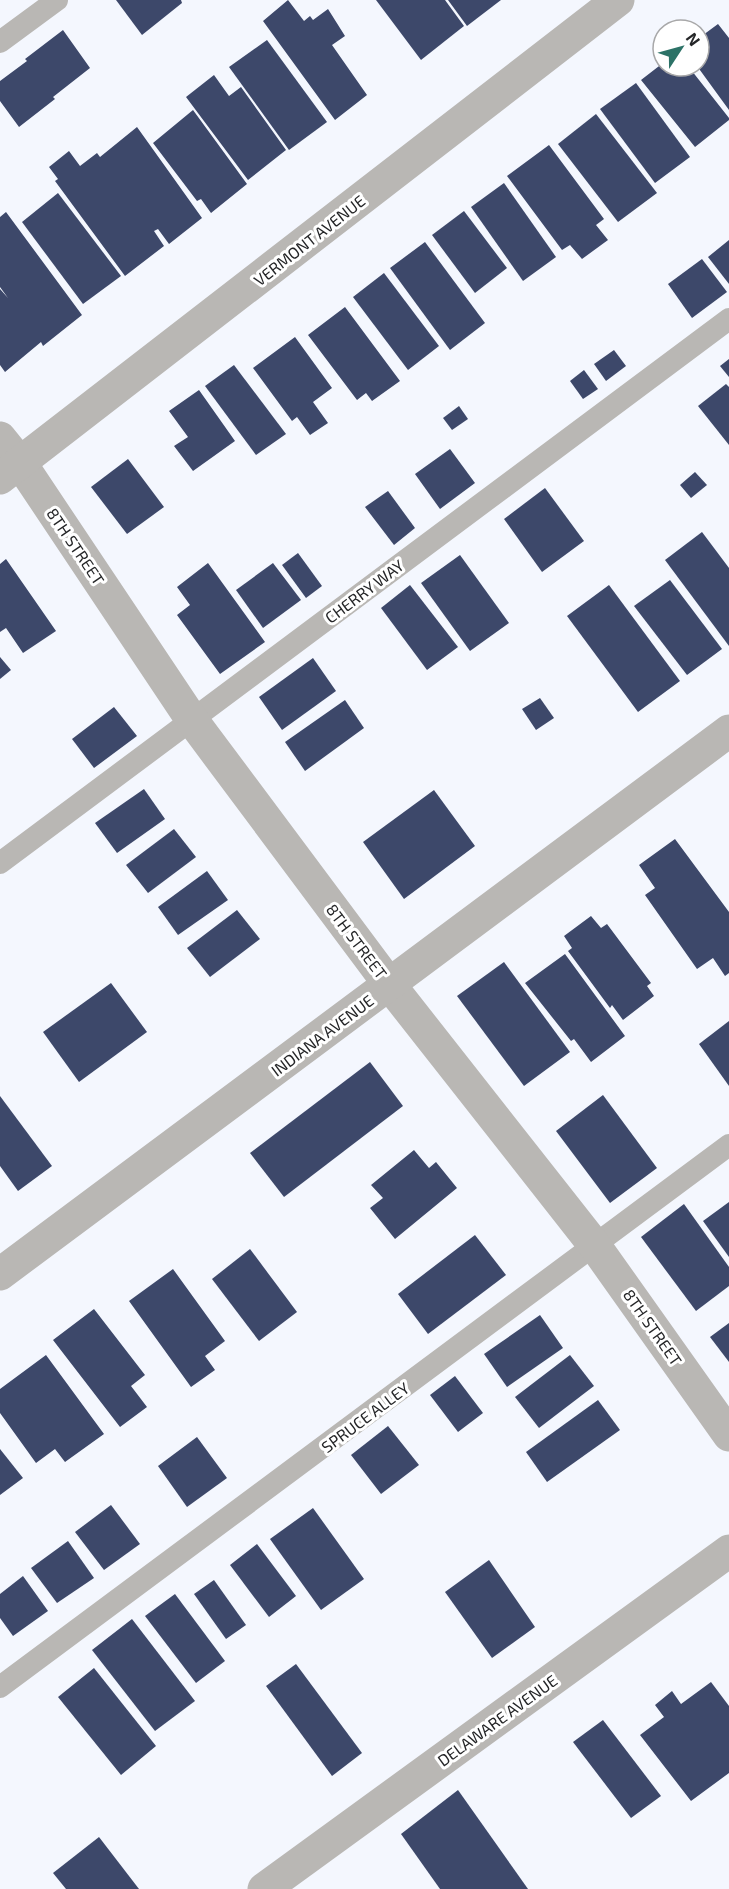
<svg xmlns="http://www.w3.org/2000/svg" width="729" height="1889" font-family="'Exo 2',sans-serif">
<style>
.building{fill:#3d486a}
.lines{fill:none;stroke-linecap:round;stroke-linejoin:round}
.service{stroke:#b9b7b4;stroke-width:22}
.minor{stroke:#b9b7b4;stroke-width:33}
.labels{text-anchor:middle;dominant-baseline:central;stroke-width:6;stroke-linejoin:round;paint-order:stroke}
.street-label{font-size:16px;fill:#252628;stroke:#fff}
</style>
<rect width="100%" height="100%" fill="#f4f7fe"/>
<g class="building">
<path d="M 116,0 L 181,0 L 182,3 L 142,35 Z"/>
<path d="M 288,0 L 304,21 L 310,16 L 313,20 L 328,9 L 345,36 L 332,45 L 367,95 L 335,120 L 263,21 Z"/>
<path d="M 376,0 L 445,0 L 464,26 L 421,60 Z"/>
<path d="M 448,0 L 501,0 L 467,26 Z"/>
<path d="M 718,24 L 729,38 L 729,110 L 697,66 L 699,66 L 699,38 Z"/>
<path d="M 63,30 L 90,68 L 53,97 L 55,99 L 19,127 L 0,101 L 0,81 L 27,61 L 25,59 Z"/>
<path d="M 267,40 L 327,122 L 289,150 L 229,67 Z"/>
<path d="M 663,63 L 663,66 L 688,66 L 729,118 L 729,120 L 695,147 L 641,80 Z"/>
<path d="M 214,75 L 229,96 L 241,87 L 286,150 L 248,180 L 186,97 Z"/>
<path d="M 636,83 L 690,157 L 655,183 L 600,109 Z"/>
<path d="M 193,110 L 247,184 L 211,213 L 201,199 L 197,201 L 153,143 Z"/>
<path d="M 596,114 L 657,193 L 618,222 L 558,144 Z"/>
<path d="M 137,127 L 202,218 L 169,244 L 158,229 L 154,231 L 164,246 L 125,276 L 55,181 L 58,179 L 49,167 L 69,151 L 80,166 L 97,153 L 100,157 Z"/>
<path d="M 549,145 L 604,219 L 596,225 L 608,240 L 582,259 L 570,245 L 562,250 L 507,176 Z"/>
<path d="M 504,183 L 556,257 L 523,281 L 471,207 Z"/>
<path d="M 58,193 L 121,276 L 83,304 L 22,222 Z"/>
<path d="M 464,211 L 507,268 L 475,293 L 432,235 Z"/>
<path d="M 6,212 L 82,315 L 43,346 L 41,342 L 5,372 L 0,365 L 0,289 L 8,298 L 0,287 L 0,217 Z"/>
<path d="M 729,240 L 729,284 L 708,257 Z"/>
<path d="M 425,242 L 485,323 L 450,350 L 390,268 Z"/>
<path d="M 702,259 L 727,292 L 692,318 L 668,284 Z"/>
<path d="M 384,273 L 439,346 L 408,370 L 353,297 Z"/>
<path d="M 345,307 L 400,381 L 372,401 L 366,393 L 357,400 L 308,335 Z"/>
<path d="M 295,337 L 332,388 L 313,402 L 328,423 L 310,435 L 297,417 L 292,421 L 253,368 Z"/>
<path d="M 614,350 L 626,366 L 606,381 L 594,364 Z"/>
<path d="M 729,359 L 729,377 L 720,366 Z"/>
<path d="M 234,365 L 286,434 L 256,455 L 205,386 Z"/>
<path d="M 584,370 L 598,389 L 583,399 L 570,381 Z"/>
<path d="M 726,384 L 729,387 L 729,445 L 698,406 Z"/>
<path d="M 199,390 L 235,441 L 193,471 L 174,446 L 188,437 L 169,411 Z"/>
<path d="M 459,406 L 468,419 L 452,430 L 443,418 Z"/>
<path d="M 450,449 L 475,483 L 440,509 L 415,474 Z"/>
<path d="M 128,459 L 164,507 L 127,534 L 91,487 Z"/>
<path d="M 695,472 L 707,485 L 691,498 L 680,485 Z"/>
<path d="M 545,488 L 584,541 L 542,572 L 504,519 Z"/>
<path d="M 388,491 L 415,528 L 394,545 L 365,507 Z"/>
<path d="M 702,532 L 729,568 L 729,646 L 665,560 Z"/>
<path d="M 298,553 L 322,586 L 306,598 L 282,565 Z"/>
<path d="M 460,555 L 509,623 L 470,651 L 421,583 Z"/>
<path d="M 6,559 L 56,631 L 23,653 L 6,628 L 0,632 L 0,564 Z"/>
<path d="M 208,563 L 265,642 L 220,674 L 177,615 L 190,605 L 177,587 Z"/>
<path d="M 273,563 L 301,600 L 263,628 L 236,590 Z"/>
<path d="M 670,580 L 722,649 L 687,675 L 634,606 Z"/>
<path d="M 410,585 L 458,647 L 427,670 L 381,608 Z"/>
<path d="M 609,585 L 680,681 L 638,712 L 567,616 Z"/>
<path d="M 0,657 L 11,670 L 0,679 Z"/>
<path d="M 313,658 L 336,691 L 282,730 L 259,697 Z"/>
<path d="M 540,698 L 554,718 L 536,730 L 522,709 Z"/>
<path d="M 345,700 L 364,728 L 305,771 L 285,742 Z"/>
<path d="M 114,707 L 137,736 L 94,768 L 72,739 Z"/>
<path d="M 144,789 L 165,819 L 117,853 L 95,823 Z"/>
<path d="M 434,790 L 475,846 L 404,899 L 363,842 Z"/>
<path d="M 174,829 L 196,857 L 148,893 L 126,865 Z"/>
<path d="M 675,839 L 729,912 L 729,973 L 725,976 L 713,958 L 697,969 L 645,895 L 655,888 L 639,865 Z"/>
<path d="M 207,871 L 228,900 L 178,935 L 158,907 Z"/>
<path d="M 237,910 L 260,939 L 210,977 L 187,948 Z"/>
<path d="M 591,916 L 601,928 L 607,924 L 651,983 L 647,986 L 654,996 L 623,1020 L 612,1005 L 610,1008 L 568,951 L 572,948 L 564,936 Z"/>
<path d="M 565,954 L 625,1036 L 591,1062 L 574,1039 L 571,1041 L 525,983 Z"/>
<path d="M 504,962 L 570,1052 L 524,1086 L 457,996 Z"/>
<path d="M 111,983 L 147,1032 L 79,1082 L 43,1032 Z"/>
<path d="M 729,1021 L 729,1086 L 699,1044 Z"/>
<path d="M 370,1062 L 403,1106 L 284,1197 L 250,1153 Z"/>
<path d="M 603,1095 L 657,1168 L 610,1203 L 556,1131 Z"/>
<path d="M 0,1096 L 52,1166 L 18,1191 L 0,1166 Z"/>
<path d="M 414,1150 L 429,1168 L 436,1162 L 457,1188 L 395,1239 L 370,1208 L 383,1198 L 371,1185 Z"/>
<path d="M 729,1202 L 729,1257 L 703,1221 Z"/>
<path d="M 684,1204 L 729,1267 L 729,1286 L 696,1311 L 641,1237 Z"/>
<path d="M 475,1235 L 506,1275 L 428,1334 L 398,1294 Z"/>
<path d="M 250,1249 L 297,1312 L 259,1341 L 212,1279 Z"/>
<path d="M 173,1269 L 225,1341 L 205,1356 L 215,1370 L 191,1387 L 129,1301 Z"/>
<path d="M 94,1309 L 145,1375 L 131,1386 L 147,1407 L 120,1427 L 53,1340 Z"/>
<path d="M 540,1315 L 563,1348 L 507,1387 L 484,1354 Z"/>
<path d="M 729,1323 L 729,1362 L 710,1337 Z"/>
<path d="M 46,1355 L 104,1434 L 65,1462 L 55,1449 L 36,1463 L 0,1413 L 0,1389 Z"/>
<path d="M 570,1355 L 594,1386 L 539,1428 L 515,1397 Z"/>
<path d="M 455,1376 L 483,1413 L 458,1432 L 430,1395 Z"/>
<path d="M 598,1400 L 620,1430 L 547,1482 L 526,1452 Z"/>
<path d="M 388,1426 L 419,1465 L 381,1494 L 351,1455 Z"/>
<path d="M 197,1437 L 227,1478 L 187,1507 L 158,1466 Z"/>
<path d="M 0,1449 L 23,1478 L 0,1495 Z"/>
<path d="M 111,1505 L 140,1544 L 104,1570 L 75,1532 Z"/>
<path d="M 313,1508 L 364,1579 L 321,1610 L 270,1539 Z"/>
<path d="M 68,1541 L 94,1578 L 57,1603 L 31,1568 Z"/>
<path d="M 257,1544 L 296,1596 L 269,1617 L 230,1565 Z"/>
<path d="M 489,1560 L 535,1627 L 492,1658 L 445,1592 Z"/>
<path d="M 23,1576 L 48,1611 L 13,1636 L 0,1618 L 0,1594 Z"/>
<path d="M 214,1580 L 246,1625 L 226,1639 L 194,1594 Z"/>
<path d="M 175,1594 L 225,1661 L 196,1683 L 145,1616 Z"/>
<path d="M 132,1619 L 195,1701 L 155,1731 L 92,1650 Z"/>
<path d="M 296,1664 L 362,1753 L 332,1776 L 266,1686 Z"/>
<path d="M 94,1668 L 156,1746 L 121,1775 L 58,1697 Z"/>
<path d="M 711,1682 L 729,1706 L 729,1773 L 691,1801 L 640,1735 L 664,1717 L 655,1705 L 672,1691 L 681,1704 Z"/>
<path d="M 603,1720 L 661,1796 L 631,1818 L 573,1742 Z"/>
<path d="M 458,1790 L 528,1889 L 440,1889 L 401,1834 Z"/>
<path d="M 99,1837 L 139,1889 L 66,1889 L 53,1873 Z"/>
</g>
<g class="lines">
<g class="service">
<path d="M 0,42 L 57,0"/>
<path d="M 0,863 L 729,319"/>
<path d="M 0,1687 L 729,1145"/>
</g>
<g class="minor">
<path d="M 0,438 L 21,464 L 192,720 L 389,984 L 595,1246 L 729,1435"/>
<path d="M 0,478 L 618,0"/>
<path d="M 0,1274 L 729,731"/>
<path d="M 264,1889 L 729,1551"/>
</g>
</g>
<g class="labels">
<g class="street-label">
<text transform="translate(309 240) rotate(-38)">VERMONT AVENUE</text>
<text transform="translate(76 546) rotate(56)">8TH STREET</text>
<text transform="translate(364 591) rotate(-37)">CHERRY WAY</text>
<text transform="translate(357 941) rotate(53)">8TH STREET</text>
<text transform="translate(322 1035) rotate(-37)">INDIANA AVENUE</text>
<text transform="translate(653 1327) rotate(55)">8TH STREET</text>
<text transform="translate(365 1417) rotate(-37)">SPRUCE ALLEY</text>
<text transform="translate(497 1720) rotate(-36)">DELAWARE AVENUE</text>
</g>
</g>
<g transform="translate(681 48) rotate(54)"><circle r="28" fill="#ffffff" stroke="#a8a8a9" stroke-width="1.5"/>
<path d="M0-4.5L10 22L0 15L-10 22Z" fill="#2c7267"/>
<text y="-9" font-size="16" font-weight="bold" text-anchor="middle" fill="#252628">N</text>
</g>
</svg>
